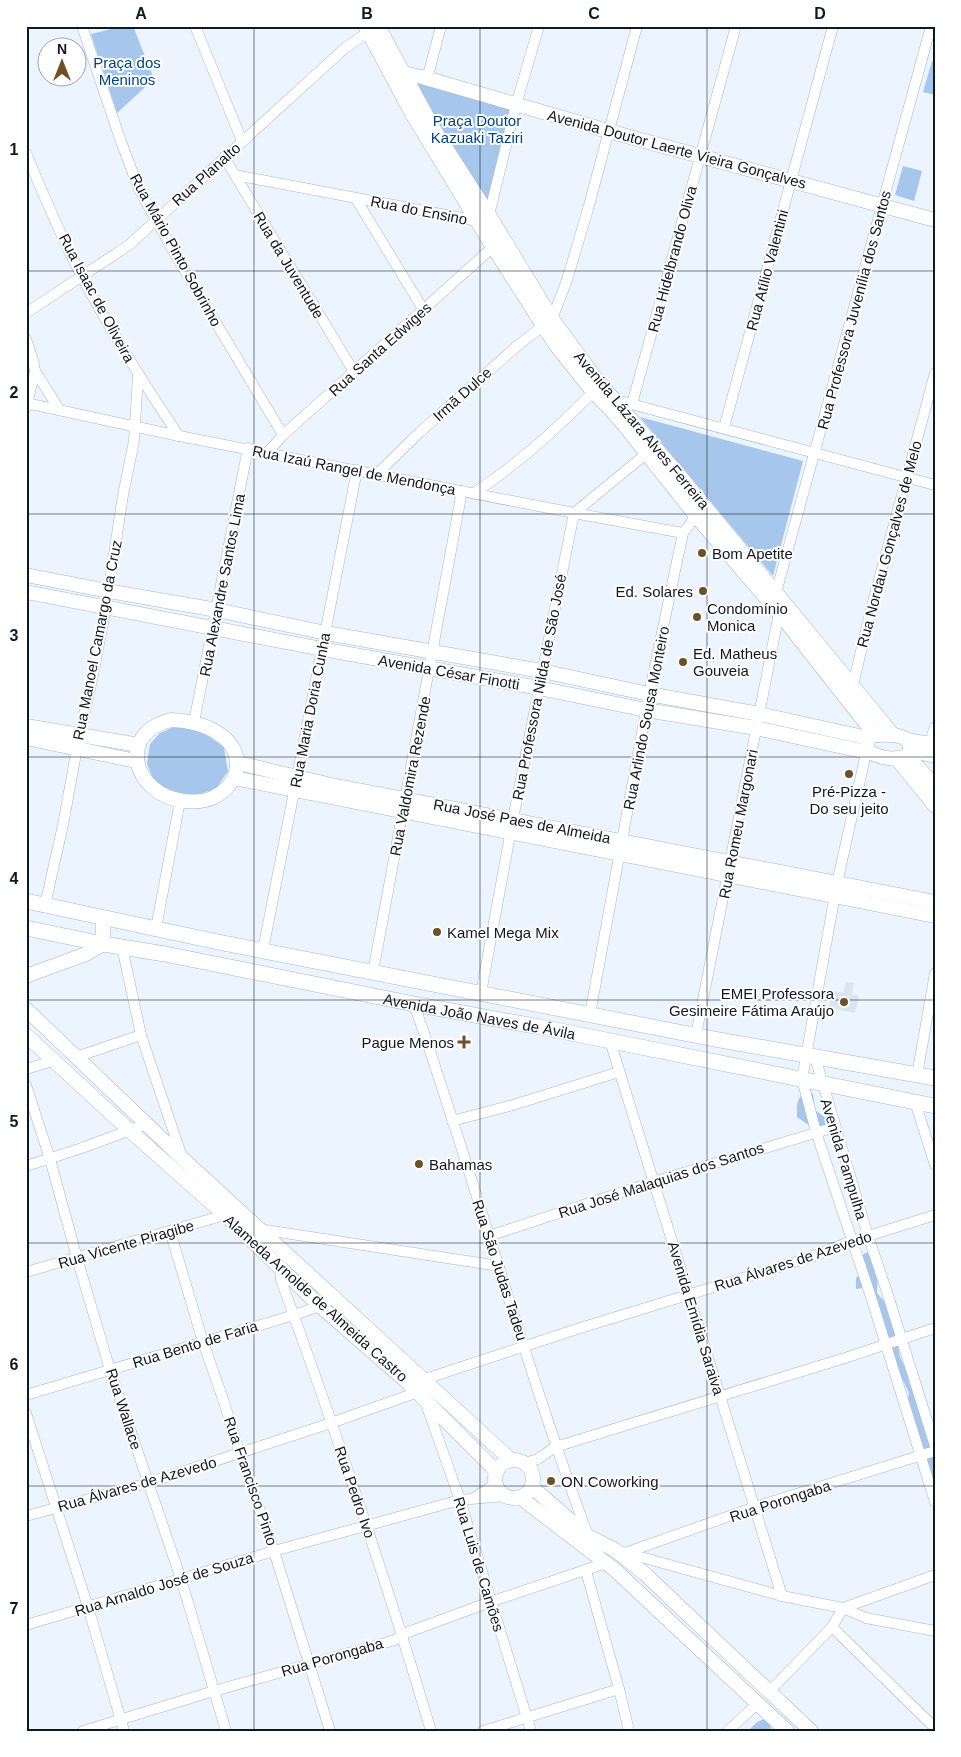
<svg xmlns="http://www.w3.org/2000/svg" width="961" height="1757" font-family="Arial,sans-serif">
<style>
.built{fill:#dbe5f1}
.green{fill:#a6c6eb}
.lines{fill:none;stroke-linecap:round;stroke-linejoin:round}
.street-casing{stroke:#a2b8d0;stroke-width:11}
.secondary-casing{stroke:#a2b8d0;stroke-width:15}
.primary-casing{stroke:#a2b8d0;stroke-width:16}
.street{stroke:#fff;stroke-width:10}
.secondary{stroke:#fff;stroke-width:14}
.primary{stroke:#fff;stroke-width:15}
.grid{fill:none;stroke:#101820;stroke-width:1;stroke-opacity:0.55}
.poi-dot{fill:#6f5025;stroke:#fff;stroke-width:2}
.labels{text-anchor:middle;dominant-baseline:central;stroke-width:4;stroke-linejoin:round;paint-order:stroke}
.park-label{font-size:15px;fill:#01447d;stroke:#fff}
.street-label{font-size:15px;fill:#101820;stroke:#fff}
.poi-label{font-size:15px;fill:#101820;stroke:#fff;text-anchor:start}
.neatline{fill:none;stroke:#101820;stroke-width:2}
.grid-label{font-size:16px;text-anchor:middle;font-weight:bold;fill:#101820}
</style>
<rect width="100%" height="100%" fill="#ebf4ff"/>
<path class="built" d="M 846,982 L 854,983 L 852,994 L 859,996 L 855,1013 L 829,1008 L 833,991 L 843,993 Z"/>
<g class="green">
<path d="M 123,26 L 133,26 L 154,79 L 117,113 L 91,34 Z"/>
<path d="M 932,61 L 935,62 L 935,95 L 923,92 Z"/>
<path d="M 404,72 L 516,105 L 490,214 Z"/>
<path d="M 903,166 L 922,171 L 914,201 L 895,195 Z"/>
<path d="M 640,417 L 803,461 L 773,576 Z"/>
<path d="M 174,727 C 198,729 206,733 224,748 L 228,771 L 216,789 L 191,796 L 172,792 L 154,781 L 147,764 L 150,744 L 160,733 Z"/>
<path d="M 804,1092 L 810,1092 L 813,1094 L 815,1110 L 830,1121 L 830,1125 L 825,1129 L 810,1126 L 797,1117 C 797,1106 796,1100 804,1092 Z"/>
<path d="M 870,1252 L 878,1270 L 877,1293 L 891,1309 L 900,1357 L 908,1374 L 909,1383 L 915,1396 L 930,1441 L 935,1467 L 935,1494 L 908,1400 L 909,1393 L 899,1372 L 870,1287 L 856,1289 L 856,1278 L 864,1270 L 863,1255 L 865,1253 Z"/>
<path d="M 764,1719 L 770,1724 L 772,1731 L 748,1731 L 757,1722 Z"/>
</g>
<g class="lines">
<g class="street-casing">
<g id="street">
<path d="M 82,26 L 119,136 L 138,187 L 176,256 L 283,435"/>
<path d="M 195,26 L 242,141"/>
<path d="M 427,79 L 441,26"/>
<path d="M 26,153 C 43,194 61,236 81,275 C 110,331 144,384 179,436"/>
<path d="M 224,157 L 354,372"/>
<path d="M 235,175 L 478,221 L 489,215 L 516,105 L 539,26"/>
<path d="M 356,199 L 423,309"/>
<path d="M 26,313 L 129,245 L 345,48 L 373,29"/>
<path d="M 26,339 L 33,360 L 35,371 L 59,409"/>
<path d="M 616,400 L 935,485"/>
<path d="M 26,403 L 179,436 L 574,513 L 683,533"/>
<path d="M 632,404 L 736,26"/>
<path d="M 26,408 L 35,371"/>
<path d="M 724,428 L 833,26"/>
<path d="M 268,452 L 283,435 L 493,247"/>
<path d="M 377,474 L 420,432 L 517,346 L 552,319 L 567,280 L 588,209 L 637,26"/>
<path d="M 474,493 C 518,464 557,429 593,392"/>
<path d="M 776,593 L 931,26"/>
<path d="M 853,685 L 871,609 L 935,373"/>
<path d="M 194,722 L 248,448"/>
<path d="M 929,744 L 935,727"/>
<path d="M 867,749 L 837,883 L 802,1079 L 816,1132 L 870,1294 L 935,1502"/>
<path d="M 45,905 L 63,825 L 77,748 L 93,675 L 106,607 L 123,495 L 134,441 L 138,375"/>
<path d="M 156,928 L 180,801"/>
<path d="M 122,947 L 141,1035 L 182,1157"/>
<path d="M 263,950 L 357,470"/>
<path d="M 373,972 L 462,491"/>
<path d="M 481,993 L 513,819 L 574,513 L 652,449"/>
<path d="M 414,1004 C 475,1179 523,1359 587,1533"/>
<path d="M 590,1014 L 649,694 L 683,533 L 696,516"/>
<path d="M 696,1035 L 779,613"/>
<path d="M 610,1041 L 782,1596"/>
<path d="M 76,1057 L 141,1035"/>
<path d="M 815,1057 L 868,1236 L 886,1289 L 935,1446"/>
<path d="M 26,1069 L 53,1061"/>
<path d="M 917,1075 L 935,973"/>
<path d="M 26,1085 L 50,1159 L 77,1258 L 110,1370 L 181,1579 L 226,1731"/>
<path d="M 915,1102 L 935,1165"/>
<path d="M 452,1121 L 513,1105 L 619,1072"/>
<path d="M 26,1166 L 79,1149 L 147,1124"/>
<path d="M 259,1229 L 499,1266"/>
<path d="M 170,1231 L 203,1342 L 224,1402 L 240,1454 L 274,1551 L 330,1731"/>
<path d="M 489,1236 L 653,1182 L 835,1127"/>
<path d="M 282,1266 L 280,1268 L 281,1280 C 335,1429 386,1579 431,1731"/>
<path d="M 26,1272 L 225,1215"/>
<path d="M 422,1380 L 577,1329 L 805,1259 L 852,1241 L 935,1215"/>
<path d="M 26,1395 L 294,1315 L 320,1306 L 333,1298"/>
<path d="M 425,1401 L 460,1500 L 531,1731"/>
<path d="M 26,1413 L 88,1607 L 124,1731"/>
<path d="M 525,1463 L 538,1459 L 555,1447 L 845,1358 L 935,1328"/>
<path d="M 475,1497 L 496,1484"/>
<path d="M 26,1516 L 148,1483 L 331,1423 L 418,1392"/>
<path d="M 619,1551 L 782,1596 L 843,1608 L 866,1618 L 935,1631"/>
<path d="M 625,1553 L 755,1507 L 935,1451"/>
<path d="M 586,1571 L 619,1689 L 629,1731"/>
<path d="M 26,1625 L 274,1551 L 460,1500 L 505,1496"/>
<path d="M 832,1627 L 935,1728"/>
<path d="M 770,1691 L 832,1627 L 843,1608 L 935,1575"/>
<path d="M 83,1731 L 214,1691 L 395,1640 L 403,1634 L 490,1602 L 606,1563"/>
<path d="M 483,1731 L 619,1689"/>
<path d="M 728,1731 L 758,1703"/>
</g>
</g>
<g class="secondary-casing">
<g id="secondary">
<path d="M 365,26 L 411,112 L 493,247 L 555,344 L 593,392 L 611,410 L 624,425 L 696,516 L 779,613 L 875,735"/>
<path d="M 378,26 L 435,131 L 489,215 L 552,319 L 597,380 L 680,476 L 893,735"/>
<path d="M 399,76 L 403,73 L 422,77 L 608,131 L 935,220"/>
<path d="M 26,575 L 108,591 L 217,610 L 326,633 L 542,671 L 649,694 L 759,714 L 868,738"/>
<path d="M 26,592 L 322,649 L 539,688 L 646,710 L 756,728 L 871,753"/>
<path d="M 171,720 C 199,720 244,736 236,772 C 233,783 224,792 214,797 C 205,802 195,802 184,801 C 133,795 116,733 171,720 Z"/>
<path d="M 26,726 L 139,745"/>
<path d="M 875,735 C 886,735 908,732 910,747 C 910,750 910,752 908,754 C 898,763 874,757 867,749 L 868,738 Z"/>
<path d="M 26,738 L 136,761"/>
<path d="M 907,740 L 935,745"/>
<path d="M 910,750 L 935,756"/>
<path d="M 907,755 L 935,786"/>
<path d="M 896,758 L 935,806"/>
<path d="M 238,763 L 327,784 L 935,902"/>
<path d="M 234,778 L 935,916"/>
<path d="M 26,976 L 86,954 L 103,944 L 103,919"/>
<path d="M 26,1009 L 183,1159 L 511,1460"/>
<path d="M 26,1035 L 129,1130 L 225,1215 L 320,1306 L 406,1381 L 497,1472"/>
<circle cx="514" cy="1479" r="19"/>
<path d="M 532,1487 L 588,1536 L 615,1550 L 645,1574 L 811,1731"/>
<path d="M 521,1498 L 615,1570 L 787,1731"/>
</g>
</g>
<g class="primary-casing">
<g id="primary">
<path d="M 26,901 L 218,942 L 714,1039 L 935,1078"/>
<path id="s1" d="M 26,928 L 103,944 L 165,954 L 414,1004 L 551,1029 L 935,1106"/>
</g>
</g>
<use href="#street" class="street"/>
<use href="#secondary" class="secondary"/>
<use href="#primary" class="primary"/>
</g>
<path class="grid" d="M 254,26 L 254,1731M 480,26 L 480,1731M 707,26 L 707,1731M 26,271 L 935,271M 26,514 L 935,514M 26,757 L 935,757M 26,1000 L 935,1000M 26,1243 L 935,1243M 26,1486 L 935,1486"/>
<g class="poi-dot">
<circle cx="702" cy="553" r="5"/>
<circle cx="703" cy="591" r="5"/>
<circle cx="697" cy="617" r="5"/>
<circle cx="683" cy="662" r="5"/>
<circle cx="849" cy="774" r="5"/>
<circle cx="437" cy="932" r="5"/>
<circle cx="844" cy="1002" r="5"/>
<path d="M461.5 1034.5h5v5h5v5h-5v5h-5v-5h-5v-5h5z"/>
<circle cx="419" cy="1164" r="5"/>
<circle cx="551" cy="1481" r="5"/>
</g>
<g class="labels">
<g class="park-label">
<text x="127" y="62">Praça dos<tspan x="127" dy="17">Meninos</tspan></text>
<text x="477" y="120">Praça Doutor<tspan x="477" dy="17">Kazuaki Taziri</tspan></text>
</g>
<g class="street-label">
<text transform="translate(677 149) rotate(15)">Avenida Doutor Laerte Vieira Gonçalves</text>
<text transform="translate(206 174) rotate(-42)">Rua Planalto</text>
<text transform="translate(419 210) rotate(11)">Rua do Ensino</text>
<text transform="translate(176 250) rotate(61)">Rua Mário Pinto Sobrinho</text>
<text transform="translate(672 259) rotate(-75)">Rua Hidelbrando Oliva</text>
<text transform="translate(289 265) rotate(59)">Rua da Juventude</text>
<text transform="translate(767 270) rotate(-75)">Rua Atílio Valentini</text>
<text transform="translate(97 298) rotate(62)">Rua Isaac de Oliveira</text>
<text transform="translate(854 310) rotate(-75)">Rua Professora Juvenília dos Santos</text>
<text transform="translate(380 349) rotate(-42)">Rua Santa Edwiges</text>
<text transform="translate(462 394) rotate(-42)">Irmã Dulce</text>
<text transform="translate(642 430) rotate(50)">Avenida Lázara Alves Ferreira</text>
<text transform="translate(354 470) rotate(11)">Rua Izaú Rangel de Mendonça</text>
<text transform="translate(889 544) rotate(-75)">Rua Nordau Gonçalves de Melo</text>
<text transform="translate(222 585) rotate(-79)">Rua Alexandre Santos Lima</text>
<text transform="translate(97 640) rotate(-79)">Rua Manoel Camargo da Cruz</text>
<text transform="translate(449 672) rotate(10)">Avenida César Finotti</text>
<text transform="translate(539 687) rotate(-79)">Rua Professora Nilda de São José</text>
<text transform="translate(310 710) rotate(-79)">Rua Maria Doria Cunha</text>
<text transform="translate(646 718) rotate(-79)">Rua Arlindo Sousa Monteiro</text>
<text transform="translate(410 776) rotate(-79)">Rua Valdomira Rezende</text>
<text transform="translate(522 821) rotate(11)">Rua José Paes de Almeida</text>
<text transform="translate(738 824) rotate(-79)">Rua Romeu Margonari</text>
<text stroke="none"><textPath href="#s1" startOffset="462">Avenida João Naves de Ávila</textPath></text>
<text transform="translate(844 1159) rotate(73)">Avenida Pampulha</text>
<text transform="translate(661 1180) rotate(-18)">Rua José Malaquias dos Santos</text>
<text transform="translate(126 1244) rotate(-16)">Rua Vicente Piragibe</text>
<text transform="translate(793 1261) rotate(-18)">Rua Álvares de Azevedo</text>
<text transform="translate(500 1270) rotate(72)">Rua São Judas Tadeu</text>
<text transform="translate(316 1298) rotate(42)">Alameda Arnolde de Almeida Castro</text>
<text transform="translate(696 1318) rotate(73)">Avenida Emídia Saraiva</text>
<text transform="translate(195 1344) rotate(-17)">Rua Bento de Faria</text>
<text transform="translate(124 1409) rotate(72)">Rua Wallace</text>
<text transform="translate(251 1481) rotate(71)">Rua Francisco Pinto</text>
<text transform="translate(137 1484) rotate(-16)">Rua Álvares de Azevedo</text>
<text transform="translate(355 1492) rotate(71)">Rua Pedro Ivo</text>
<text transform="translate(780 1501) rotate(-18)">Rua Porongaba</text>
<text transform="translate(479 1564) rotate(73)">Rua Luis de Camões</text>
<text transform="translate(164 1584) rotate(-17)">Rua Arnaldo José de Souza</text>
<text transform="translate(332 1657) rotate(-16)">Rua Porongaba</text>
</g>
<g class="poi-label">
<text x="712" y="553">Bom Apetite</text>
<text x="693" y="591" text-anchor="end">Ed. Solares</text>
<text x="707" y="608">Condomínio<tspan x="707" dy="17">Monica</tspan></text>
<text x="693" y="653">Ed. Matheus<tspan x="693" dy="17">Gouveia</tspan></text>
<text x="849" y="791" text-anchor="middle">Pré-Pizza -<tspan x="849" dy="17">Do seu jeito</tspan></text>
<text x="447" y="932">Kamel Mega Mix</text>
<text x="834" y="993" text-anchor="end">EMEI Professora<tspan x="834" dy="17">Gesimeire Fátima Araújo</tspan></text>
<text x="454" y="1042" text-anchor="end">Pague Menos</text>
<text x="429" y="1164">Bahamas</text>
<text x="561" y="1481">ON Coworking</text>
</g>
</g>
<rect width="961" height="1757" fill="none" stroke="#ffffff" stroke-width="55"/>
<g transform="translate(62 62)"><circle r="24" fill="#ffffff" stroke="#9fa3a6"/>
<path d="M0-4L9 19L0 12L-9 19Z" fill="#6f5025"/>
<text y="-8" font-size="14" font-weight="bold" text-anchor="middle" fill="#101820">N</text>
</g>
<rect x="28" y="28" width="906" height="1702" class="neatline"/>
<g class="grid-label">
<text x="141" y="19">A</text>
<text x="367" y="19">B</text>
<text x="594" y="19">C</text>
<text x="820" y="19">D</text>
<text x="14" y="155">1</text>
<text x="14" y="398">2</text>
<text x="14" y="641">3</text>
<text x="14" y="884">4</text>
<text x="14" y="1127">5</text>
<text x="14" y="1370">6</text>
<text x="14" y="1614">7</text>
</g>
</svg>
